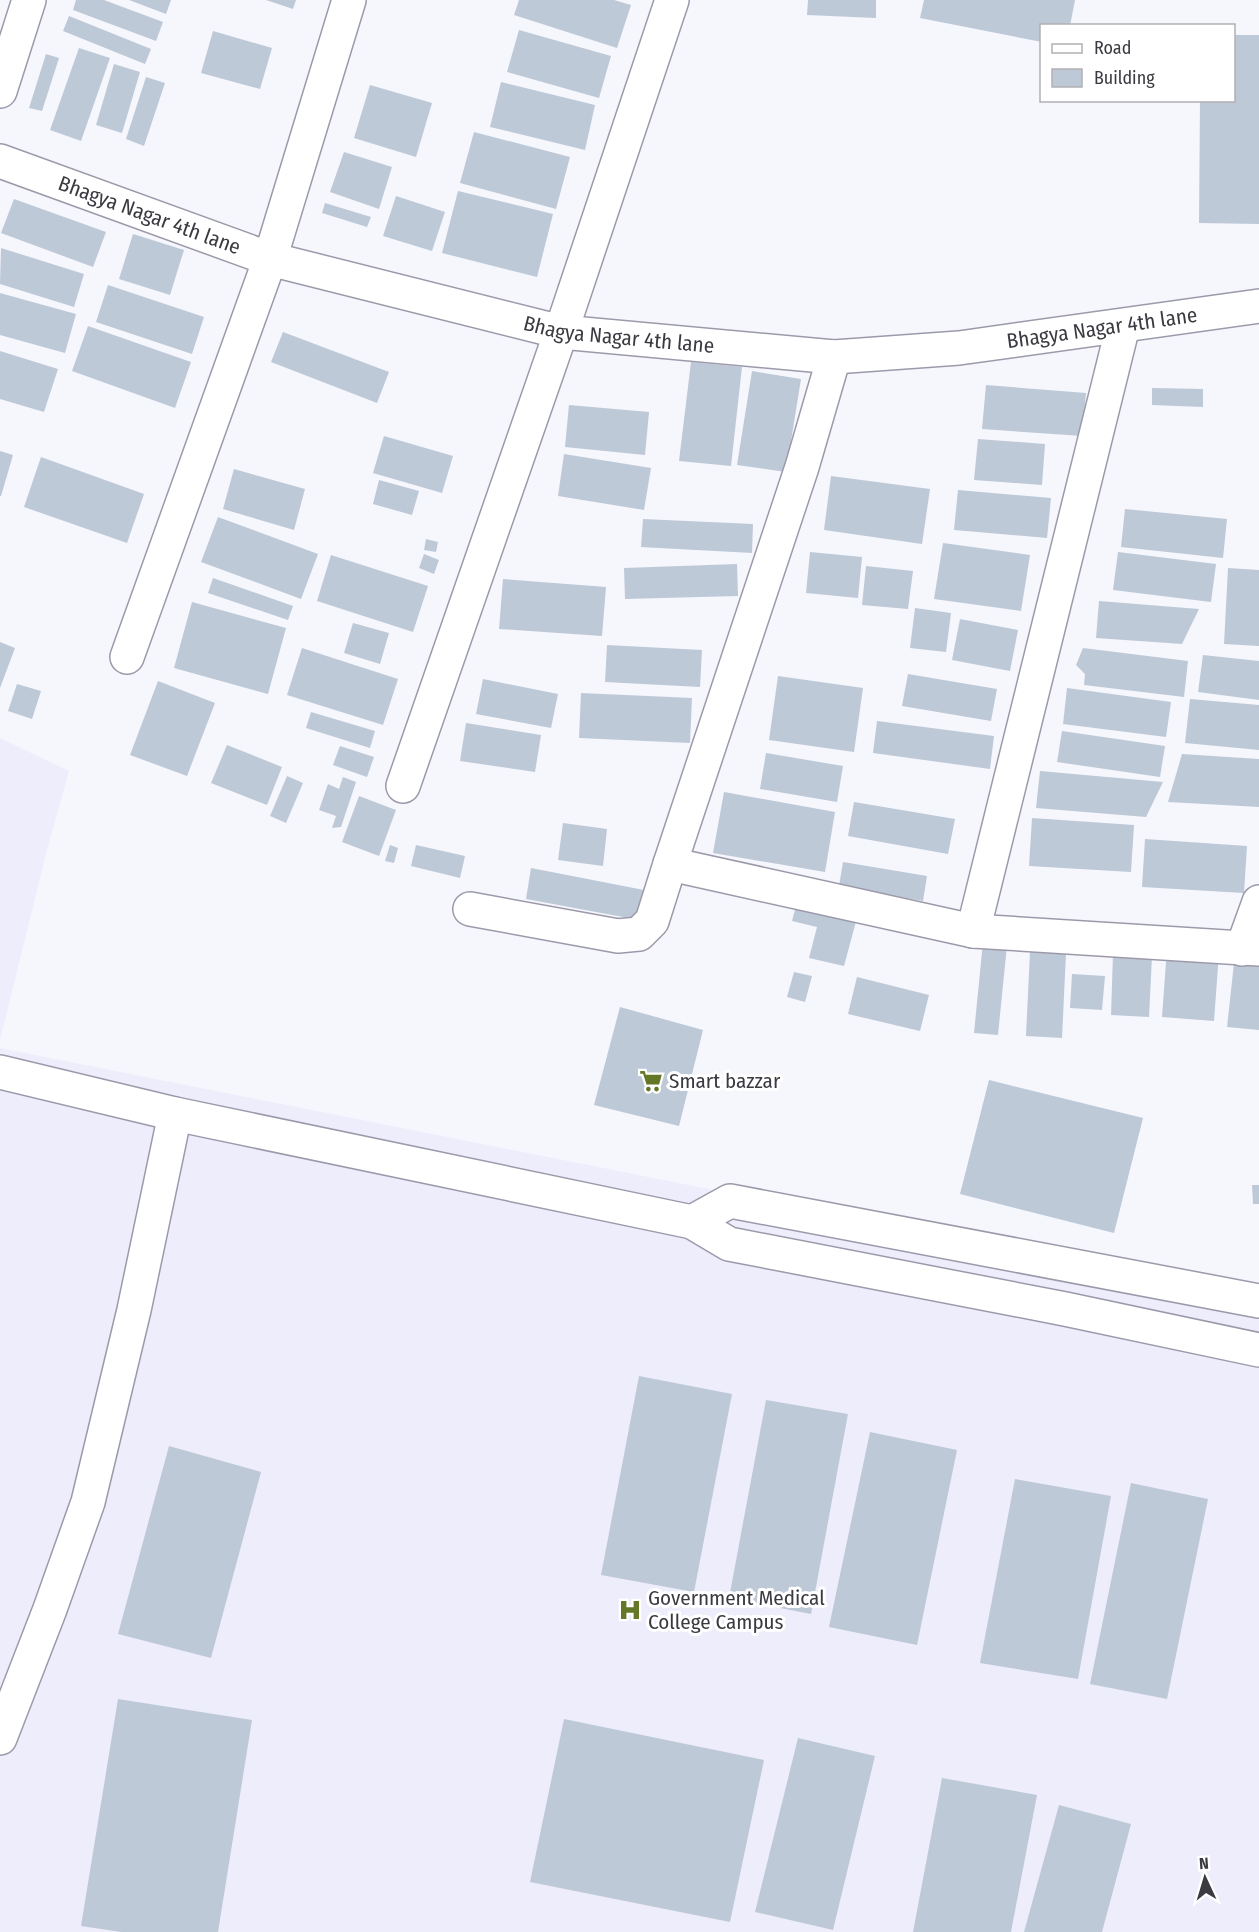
<svg xmlns="http://www.w3.org/2000/svg" width="1259" height="1932" font-family="'Fira Sans Condensed',sans-serif">
<style>
.built{fill:#eeedfc}
.building{fill:#bec9d7}
.lines{fill:none;stroke-linecap:round;stroke-linejoin:round}
.minor-casing{stroke:#9c9aaa;stroke-width:36}
.major-casing{stroke:#9c9aaa;stroke-width:36}
.minor{stroke:#fff;stroke-width:33}
.major{stroke:#fff;stroke-width:33}
.labels{text-anchor:middle;dominant-baseline:central;stroke-width:6;stroke-linejoin:round;paint-order:stroke}
.street-label{font-size:21px;fill:#3b3a41;stroke:#fff}
.poi-label{font-size:21px;fill:#3b3a41;stroke:#fff;text-anchor:start}
</style>
<rect width="100%" height="100%" fill="#f6f6fd"/>
<g class="built">
<path d="M 0,738 L 69,771 L 47,850 L 0,1040 Z"/>
<path d="M 0,1048 L 814,1210 L 1259,1287 L 1259,1932 L 0,1932 Z"/>
</g>
<g class="building">
<path d="M 76,0 L 104,0 L 163,22 L 156,41 L 73,10 Z"/>
<path d="M 129,0 L 171,0 L 166,14 Z"/>
<path d="M 266,0 L 296,0 L 293,9 Z"/>
<path d="M 519,0 L 614,0 L 631,5 L 617,48 L 514,15 Z"/>
<path d="M 808,0 L 876,0 L 876,18 L 807,15 Z"/>
<path d="M 924,0 L 1075,0 L 1070,26 L 1042,26 L 1042,42 L 920,18 Z"/>
<path d="M 69,16 L 151,49 L 145,64 L 63,31 Z"/>
<path d="M 519,30 L 611,56 L 599,98 L 507,72 Z"/>
<path d="M 213,31 L 272,48 L 260,89 L 201,73 Z"/>
<path d="M 1234,35 L 1259,35 L 1259,224 L 1199,223 L 1200,100 L 1234,100 Z"/>
<path d="M 79,48 L 110,58 L 81,141 L 50,130 Z"/>
<path d="M 46,54 L 59,58 L 42,111 L 29,108 Z"/>
<path d="M 114,64 L 140,72 L 122,133 L 96,125 Z"/>
<path d="M 146,77 L 165,83 L 144,146 L 126,139 Z"/>
<path d="M 501,82 L 595,105 L 585,150 L 490,127 Z"/>
<path d="M 370,85 L 432,103 L 416,157 L 354,138 Z"/>
<path d="M 474,132 L 570,157 L 556,209 L 460,183 Z"/>
<path d="M 344,152 L 392,167 L 379,209 L 330,192 Z"/>
<path d="M 458,191 L 553,214 L 537,277 L 442,253 Z"/>
<path d="M 396,196 L 445,212 L 432,251 L 383,236 Z"/>
<path d="M 14,199 L 106,232 L 93,267 L 1,233 Z"/>
<path d="M 325,203 L 371,217 L 367,227 L 322,213 Z"/>
<path d="M 133,234 L 184,250 L 170,295 L 119,279 Z"/>
<path d="M 1,248 L 84,274 L 74,307 L 0,284 Z"/>
<path d="M 108,285 L 204,317 L 192,354 L 96,322 Z"/>
<path d="M 0,293 L 76,314 L 65,353 L 0,335 Z"/>
<path d="M 88,326 L 191,362 L 175,408 L 72,371 Z"/>
<path d="M 283,332 L 389,372 L 377,403 L 271,362 Z"/>
<path d="M 0,351 L 58,369 L 44,412 L 0,399 Z"/>
<path d="M 691,362 L 742,367 L 731,466 L 679,461 Z"/>
<path d="M 752,371 L 801,379 L 786,472 L 737,465 Z"/>
<path d="M 986,385 L 1086,393 L 1082,436 L 982,429 Z"/>
<path d="M 1152,388 L 1203,389 L 1203,407 L 1152,405 Z"/>
<path d="M 569,405 L 649,412 L 645,455 L 565,447 Z"/>
<path d="M 384,436 L 453,456 L 442,493 L 373,473 Z"/>
<path d="M 978,439 L 1045,444 L 1042,485 L 974,480 Z"/>
<path d="M 0,451 L 13,455 L 1,496 L 0,496 Z"/>
<path d="M 564,454 L 651,468 L 644,510 L 558,496 Z"/>
<path d="M 41,457 L 144,494 L 127,543 L 24,507 Z"/>
<path d="M 234,469 L 305,489 L 294,530 L 223,509 Z"/>
<path d="M 831,476 L 930,489 L 922,544 L 824,530 Z"/>
<path d="M 379,480 L 419,491 L 412,515 L 373,504 Z"/>
<path d="M 958,490 L 1051,498 L 1047,538 L 954,530 Z"/>
<path d="M 1125,509 L 1227,519 L 1223,558 L 1121,547 Z"/>
<path d="M 218,517 L 318,554 L 301,599 L 201,562 Z"/>
<path d="M 643,519 L 753,524 L 752,553 L 641,547 Z"/>
<path d="M 426,539 L 438,542 L 436,552 L 424,550 Z"/>
<path d="M 943,543 L 1030,555 L 1021,611 L 934,599 Z"/>
<path d="M 810,552 L 862,557 L 858,598 L 806,593 Z"/>
<path d="M 1118,552 L 1216,564 L 1211,602 L 1113,590 Z"/>
<path d="M 424,554 L 439,560 L 434,574 L 419,568 Z"/>
<path d="M 331,555 L 428,586 L 413,632 L 317,601 Z"/>
<path d="M 737,564 L 738,596 L 625,599 L 624,568 Z"/>
<path d="M 866,566 L 913,571 L 908,609 L 862,605 Z"/>
<path d="M 1228,568 L 1259,570 L 1259,646 L 1224,644 Z"/>
<path d="M 213,578 L 293,606 L 288,620 L 208,593 Z"/>
<path d="M 503,579 L 606,587 L 602,636 L 499,629 Z"/>
<path d="M 1099,601 L 1199,609 L 1182,644 L 1096,638 Z"/>
<path d="M 192,602 L 286,628 L 268,694 L 174,668 Z"/>
<path d="M 915,608 L 951,613 L 946,652 L 910,648 Z"/>
<path d="M 960,619 L 1018,630 L 1010,671 L 952,660 Z"/>
<path d="M 353,623 L 389,633 L 380,664 L 344,653 Z"/>
<path d="M 0,642 L 15,648 L 0,688 Z"/>
<path d="M 607,645 L 702,650 L 700,687 L 605,682 Z"/>
<path d="M 302,648 L 398,679 L 383,725 L 287,695 Z"/>
<path d="M 1083,648 L 1188,661 L 1184,697 L 1084,685 L 1085,674 L 1076,665 Z"/>
<path d="M 1203,655 L 1259,661 L 1259,700 L 1198,692 Z"/>
<path d="M 908,674 L 997,689 L 991,721 L 902,706 Z"/>
<path d="M 778,676 L 863,688 L 854,752 L 769,740 Z"/>
<path d="M 483,679 L 558,694 L 551,728 L 476,714 Z"/>
<path d="M 158,681 L 215,703 L 187,776 L 130,755 Z"/>
<path d="M 17,684 L 41,691 L 32,719 L 8,711 Z"/>
<path d="M 1067,688 L 1171,702 L 1166,737 L 1063,724 Z"/>
<path d="M 581,693 L 692,698 L 690,743 L 579,738 Z"/>
<path d="M 1190,699 L 1259,705 L 1259,750 L 1185,743 Z"/>
<path d="M 311,712 L 375,731 L 370,748 L 306,728 Z"/>
<path d="M 877,721 L 994,736 L 990,769 L 873,753 Z"/>
<path d="M 466,723 L 541,735 L 535,772 L 460,761 Z"/>
<path d="M 1062,731 L 1165,746 L 1160,777 L 1057,762 Z"/>
<path d="M 227,745 L 282,767 L 267,805 L 211,783 Z"/>
<path d="M 340,746 L 374,757 L 367,777 L 333,765 Z"/>
<path d="M 766,753 L 843,766 L 837,802 L 760,789 Z"/>
<path d="M 1182,754 L 1259,759 L 1259,807 L 1168,802 Z"/>
<path d="M 1040,771 L 1163,782 L 1146,817 L 1036,808 Z"/>
<path d="M 287,776 L 303,783 L 286,823 L 270,816 Z"/>
<path d="M 343,777 L 356,782 L 341,827 L 332,828 L 336,816 L 319,810 L 328,784 L 339,789 Z"/>
<path d="M 724,792 L 835,812 L 825,872 L 713,853 Z"/>
<path d="M 359,796 L 396,810 L 379,856 L 342,842 Z"/>
<path d="M 854,802 L 955,819 L 948,854 L 848,836 Z"/>
<path d="M 1032,818 L 1134,825 L 1131,872 L 1029,866 Z"/>
<path d="M 563,823 L 607,829 L 603,866 L 558,860 Z"/>
<path d="M 1145,839 L 1247,846 L 1244,893 L 1142,887 Z"/>
<path d="M 390,845 L 398,848 L 394,863 L 385,861 Z"/>
<path d="M 416,845 L 465,856 L 460,878 L 411,866 Z"/>
<path d="M 843,862 L 927,876 L 923,901 L 839,886 Z"/>
<path d="M 531,868 L 644,890 L 639,920 L 526,899 Z"/>
<path d="M 798,898 L 858,914 L 844,966 L 809,958 L 817,927 L 792,921 Z"/>
<path d="M 983,942 L 1007,945 L 998,1035 L 974,1033 Z"/>
<path d="M 1167,949 L 1219,953 L 1214,1021 L 1162,1017 Z"/>
<path d="M 1030,952 L 1066,953 L 1062,1038 L 1026,1036 Z"/>
<path d="M 1113,954 L 1152,956 L 1149,1017 L 1111,1015 Z"/>
<path d="M 1234,963 L 1259,966 L 1259,1030 L 1227,1027 Z"/>
<path d="M 794,972 L 812,976 L 805,1002 L 787,997 Z"/>
<path d="M 1072,974 L 1105,976 L 1102,1010 L 1070,1008 Z"/>
<path d="M 857,977 L 929,995 L 920,1031 L 848,1014 Z"/>
<path d="M 620,1007 L 703,1030 L 679,1126 L 594,1105 Z"/>
<path d="M 989,1080 L 1143,1118 L 1114,1233 L 960,1194 Z"/>
<path d="M 1252,1185 L 1259,1185 L 1259,1204 L 1253,1204 Z"/>
<path d="M 639,1376 L 732,1394 L 694,1592 L 601,1575 Z"/>
<path d="M 766,1400 L 848,1414 L 811,1614 L 729,1598 Z"/>
<path d="M 870,1432 L 957,1450 L 917,1645 L 829,1627 Z"/>
<path d="M 169,1446 L 261,1472 L 211,1658 L 118,1634 Z"/>
<path d="M 1015,1479 L 1111,1496 L 1078,1679 L 980,1663 Z"/>
<path d="M 1131,1483 L 1208,1499 L 1167,1699 L 1090,1684 Z"/>
<path d="M 118,1699 L 252,1720 L 218,1932 L 121,1932 L 81,1926 Z"/>
<path d="M 564,1719 L 764,1760 L 730,1922 L 530,1882 Z"/>
<path d="M 798,1738 L 875,1756 L 833,1930 L 755,1912 Z"/>
<path d="M 942,1778 L 1037,1795 L 1011,1932 L 913,1932 Z"/>
<path d="M 1059,1805 L 1131,1824 L 1102,1932 L 1024,1932 Z"/>
</g>
<g class="lines">
<g class="minor-casing">
<g id="minor">
<path d="M 0,91 L 29,0"/>
<path d="M 127,657 L 270,259 L 349,0"/>
<path d="M 403,786 L 561,332 L 672,0"/>
<path d="M 670,864 L 973,931 L 1259,949"/>
<path d="M 470,909 L 618,936 L 639,934 L 652,921 L 670,864 L 802,467 L 834,357"/>
<path d="M 973,931 L 1123,326"/>
<path d="M 1242,949 L 1259,902"/>
<path d="M 0,1072 L 175,1114 L 692,1222 L 729,1244 L 1065,1309 L 1259,1350"/>
<path d="M 692,1222 L 730,1201 L 1259,1301"/>
<path d="M 0,1738 L 50,1609 L 88,1502 L 134,1310 L 175,1114"/>
</g>
</g>
<g class="major-casing">
<g id="major">
<path id="s1" d="M 0,161 L 270,259 L 561,332 L 834,357 L 959,348 L 1259,306"/>
</g>
</g>
<use href="#minor" class="minor"/>
<use href="#major" class="major"/>
</g>
<defs>
<g id="supermarket-bare" transform="scale(1.8)"><path d="M-6-5.5h2.5l.6 2H6L4.5 2H-2.5L-4.4-4H-6ZM-1.5 3.2a1.3 1.3 0 1 0 .1 0ZM3 3.2a1.3 1.3 0 1 0 .1 0Z" fill="#637727" stroke="#fff" stroke-width="2.5" paint-order="stroke"/></g>
<g id="hospital-bare" transform="scale(1.8)"><path d="M-5-5h3v3.5h4V-5h3V5h-3V1.5h-4V5h-3Z" fill="#637727" stroke="#fff" stroke-width="2.5" paint-order="stroke"/></g>
</defs>
<g fill-rule="evenodd">
<use href="#supermarket-bare" x="651" y="1081"/>
<use href="#hospital-bare" x="630" y="1610"/>
</g>
<g class="labels">
<g class="street-label">
<text stroke="none"><textPath href="#s1" startOffset="159">Bhagya Nagar 4th lane</textPath></text>
<text stroke="none"><textPath href="#s1" startOffset="1131">Bhagya Nagar 4th lane</textPath></text>
<text stroke="none"><textPath href="#s1" startOffset="645">Bhagya Nagar 4th lane</textPath></text>
</g>
<g class="poi-label">
<text x="669" y="1081">Smart bazzar</text>
<text x="648" y="1598">Government Medical<tspan x="648" dy="24">College Campus</tspan></text>
</g>
</g>
<rect x="1040" y="24" width="195" height="78" fill="#ffffff" stroke="#b1b0b3" stroke-width="1.5"/>
<rect x="1052" y="44" width="30" height="9" fill="#ffffff" stroke="#b1b0b3" stroke-width="1.5"/>
<text x="1094" y="54" font-size="18" fill="#3b3a41">Road</text>
<rect x="1052" y="69" width="30" height="18" fill="#bec9d7" stroke="#b1b0b3" stroke-width="1.5"/>
<text x="1094" y="84" font-size="18" fill="#3b3a41">Building</text>
<g transform="translate(1205 1878) rotate(356)" stroke="#ffffff" stroke-width="4.5" paint-order="stroke">
<path d="M0-4.5L10 22L0 15L-10 22Z" fill="#3b3a41"/>
<text y="-9" font-size="16" font-weight="bold" text-anchor="middle" fill="#3b3a41">N</text>
</g>
</svg>
